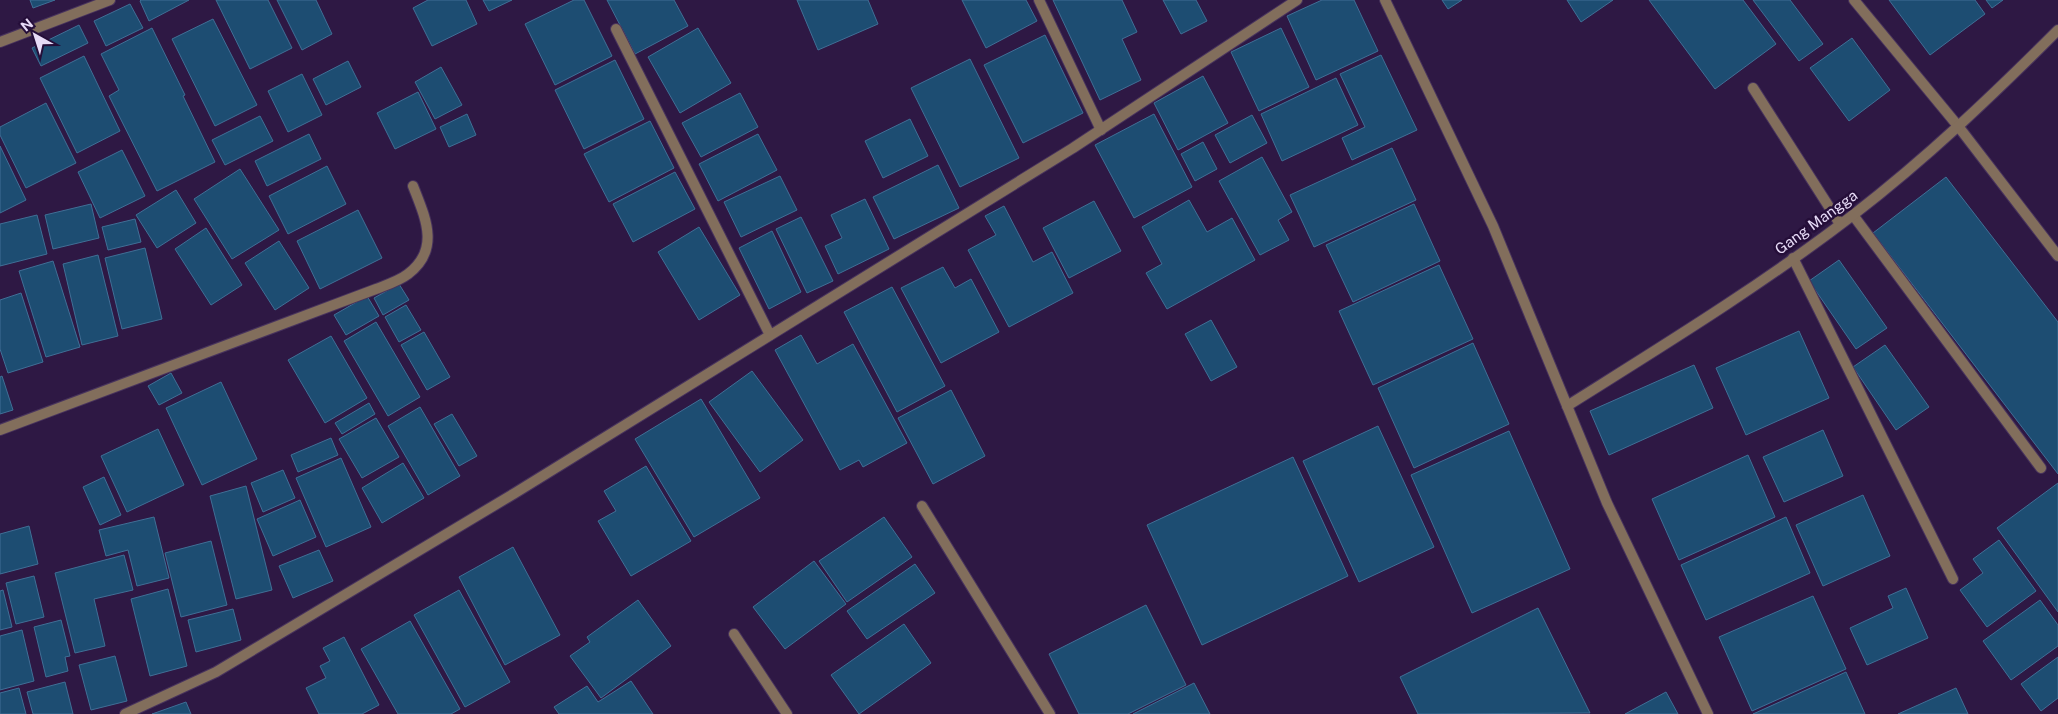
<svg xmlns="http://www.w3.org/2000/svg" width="2058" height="714" font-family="'Public Sans',sans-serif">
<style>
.building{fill:#1d4d72;stroke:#406f96}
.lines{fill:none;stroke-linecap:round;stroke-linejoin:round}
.service-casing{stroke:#48335d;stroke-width:12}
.minor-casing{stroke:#48335d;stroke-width:12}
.tertiary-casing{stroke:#48335d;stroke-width:12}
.service{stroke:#826e5c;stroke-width:10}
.minor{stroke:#826e5c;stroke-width:10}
.tertiary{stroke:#826e5c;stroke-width:10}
.labels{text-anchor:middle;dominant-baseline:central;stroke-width:5;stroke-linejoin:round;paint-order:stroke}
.street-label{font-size:15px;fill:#e7dbf7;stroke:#250e39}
</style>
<rect width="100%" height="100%" fill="#2e1844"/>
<g class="building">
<path d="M 30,0 L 55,0 L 33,8 Z"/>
<path d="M 189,0 L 149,21 L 140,1 L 141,0 Z"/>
<path d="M 216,0 L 268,0 L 292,48 L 250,69 Z"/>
<path d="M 277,0 L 316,0 L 332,34 L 302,50 Z"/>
<path d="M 428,0 L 466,0 L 477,24 L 432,46 L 413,8 Z"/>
<path d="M 483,0 L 512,0 L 489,11 Z"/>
<path d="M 574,0 L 584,0 L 612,56 L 555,85 L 525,24 Z"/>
<path d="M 607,0 L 674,0 L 688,26 L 635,54 Z"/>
<path d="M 797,0 L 868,0 L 878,24 L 818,50 Z"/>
<path d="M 962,0 L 1026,0 L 1037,21 L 986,48 Z"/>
<path d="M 1053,0 L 1122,0 L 1137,32 L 1122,39 L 1141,80 L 1100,100 Z"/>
<path d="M 1163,0 L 1196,0 L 1207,21 L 1181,34 Z"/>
<path d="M 1322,0 L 1354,0 L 1378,51 L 1316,80 L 1287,16 Z"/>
<path d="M 1442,0 L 1462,0 L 1448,9 Z"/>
<path d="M 1567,0 L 1613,0 L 1581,22 Z"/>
<path d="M 1649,0 L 1743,0 L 1776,44 L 1715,89 Z"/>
<path d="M 1753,0 L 1790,0 L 1823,44 L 1799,61 Z"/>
<path d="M 1889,0 L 1975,0 L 1985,14 L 1930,55 Z"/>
<path d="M 1986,0 L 2003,0 L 1992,8 Z"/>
<path d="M 130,4 L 143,28 L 106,46 L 94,21 Z"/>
<path d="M 213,19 L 257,105 L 215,126 L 172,39 Z"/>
<path d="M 79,25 L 88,43 L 41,66 L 32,48 Z"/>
<path d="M 152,28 L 185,95 L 183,96 L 215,162 L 157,191 L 109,96 L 119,90 L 101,54 Z"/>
<path d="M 698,28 L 731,83 L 680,113 L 648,57 Z"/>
<path d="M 1281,28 L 1309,87 L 1259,111 L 1231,52 Z"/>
<path d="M 1045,35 L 1083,113 L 1023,143 L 984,65 Z"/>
<path d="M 1852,38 L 1890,90 L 1849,121 L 1810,68 Z"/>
<path d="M 1381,55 L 1417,130 L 1352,160 L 1342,138 L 1365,127 L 1340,74 Z"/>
<path d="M 84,56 L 120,131 L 77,153 L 40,78 Z"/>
<path d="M 970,59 L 1019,158 L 960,187 L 911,88 Z"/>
<path d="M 615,60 L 644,119 L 584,149 L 555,90 Z"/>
<path d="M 348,61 L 361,87 L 326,105 L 313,79 Z"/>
<path d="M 441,67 L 462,105 L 435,119 L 415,82 Z"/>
<path d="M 302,74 L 322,115 L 288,132 L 268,91 Z"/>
<path d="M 1203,76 L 1228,123 L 1178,150 L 1154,103 Z"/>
<path d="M 1336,78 L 1358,125 L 1282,161 L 1261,114 Z"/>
<path d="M 418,92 L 436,129 L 395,149 L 377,113 Z"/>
<path d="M 740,93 L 758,127 L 701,157 L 682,123 Z"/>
<path d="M 46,103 L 76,163 L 26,188 L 0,135 L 0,127 Z"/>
<path d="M 467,114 L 476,135 L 449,147 L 440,127 Z"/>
<path d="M 1154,114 L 1192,187 L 1134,218 L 1095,145 Z"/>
<path d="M 1252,115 L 1267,143 L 1230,163 L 1215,135 Z"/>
<path d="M 260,116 L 273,141 L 225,165 L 212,140 Z"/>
<path d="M 910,119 L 928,156 L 883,178 L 865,141 Z"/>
<path d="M 650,121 L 674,168 L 609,202 L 584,154 Z"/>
<path d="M 309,134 L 321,159 L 267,186 L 255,161 Z"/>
<path d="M 758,134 L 777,170 L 718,201 L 699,164 Z"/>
<path d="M 1203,142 L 1217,169 L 1195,181 L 1181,154 Z"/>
<path d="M 0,146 L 26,200 L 0,213 Z"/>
<path d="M 1392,148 L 1416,200 L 1314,247 L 1290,195 Z"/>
<path d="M 122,150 L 145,196 L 100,218 L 78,172 Z"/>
<path d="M 1262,157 L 1292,212 L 1278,220 L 1289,240 L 1260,255 L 1219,181 Z"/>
<path d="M 938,165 L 959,208 L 894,239 L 873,197 Z"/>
<path d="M 327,166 L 346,204 L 288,234 L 269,196 Z"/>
<path d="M 240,169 L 279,230 L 232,259 L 194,199 Z"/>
<path d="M 675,172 L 695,209 L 633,242 L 613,204 Z"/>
<path d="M 780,176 L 797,210 L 741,237 L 724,202 Z"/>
<path d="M 1946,177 L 2058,322 L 2058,474 L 1873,233 Z"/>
<path d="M 176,190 L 196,223 L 157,248 L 136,215 Z"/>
<path d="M 865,199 L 889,249 L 838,274 L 825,246 L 842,238 L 831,215 Z"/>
<path d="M 1189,200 L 1207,232 L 1232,218 L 1255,260 L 1167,309 L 1146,273 L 1162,264 L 1142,227 Z"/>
<path d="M 1094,201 L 1121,251 L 1069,278 L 1043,228 Z"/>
<path d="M 91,204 L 99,238 L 53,249 L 45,215 Z"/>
<path d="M 1414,204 L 1440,261 L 1353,302 L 1326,245 Z"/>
<path d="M 1004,206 L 1033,262 L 1052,252 L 1073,293 L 1009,327 L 968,250 L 996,235 L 985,216 Z"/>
<path d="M 358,210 L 382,258 L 320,289 L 297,241 Z"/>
<path d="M 37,215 L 47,254 L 0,266 L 0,224 Z"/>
<path d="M 801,217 L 833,281 L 807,293 L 776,229 Z"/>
<path d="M 135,219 L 141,242 L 108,250 L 102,227 Z"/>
<path d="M 699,227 L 740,295 L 699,320 L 658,252 Z"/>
<path d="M 206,228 L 242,285 L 211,305 L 175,249 Z"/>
<path d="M 772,231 L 801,292 L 769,309 L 739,248 Z"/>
<path d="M 279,241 L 309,288 L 275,310 L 245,263 Z"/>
<path d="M 145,248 L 162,319 L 122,329 L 105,258 Z"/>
<path d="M 98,255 L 118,336 L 82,345 L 63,264 Z"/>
<path d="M 1839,260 L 1887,328 L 1856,349 L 1809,281 Z"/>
<path d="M 53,261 L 80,347 L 46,357 L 19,271 Z"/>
<path d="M 1439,265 L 1473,339 L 1373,385 L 1339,311 Z"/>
<path d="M 943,267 L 955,288 L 971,279 L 999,332 L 941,363 L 901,288 Z"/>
<path d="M 399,284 L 409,300 L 383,315 L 374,298 Z"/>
<path d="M 892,287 L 945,386 L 897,412 L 844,312 Z"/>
<path d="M 21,293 L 43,362 L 8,373 L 0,349 L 0,300 Z"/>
<path d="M 367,296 L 379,316 L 346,335 L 334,315 Z"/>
<path d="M 406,305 L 421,330 L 399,342 L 385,317 Z"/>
<path d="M 1211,320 L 1237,367 L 1211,381 L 1185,334 Z"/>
<path d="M 376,322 L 420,397 L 388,416 L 344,341 Z"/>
<path d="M 1799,331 L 1829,398 L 1746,435 L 1716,368 Z"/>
<path d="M 424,332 L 450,377 L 427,390 L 401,345 Z"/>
<path d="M 801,335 L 817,364 L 853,344 L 907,443 L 863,467 L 859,460 L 840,470 L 775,350 Z"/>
<path d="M 331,336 L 367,398 L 325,423 L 288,360 Z"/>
<path d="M 1473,343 L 1509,424 L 1414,468 L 1378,388 Z"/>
<path d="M 1885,345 L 1929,407 L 1896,430 L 1853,367 Z"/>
<path d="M 1694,365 L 1713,408 L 1609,455 L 1590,411 Z"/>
<path d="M 752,371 L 803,440 L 760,472 L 709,402 Z"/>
<path d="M 171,373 L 182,393 L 159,405 L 148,386 Z"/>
<path d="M 2,376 L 13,410 L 0,414 L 0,377 Z"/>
<path d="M 221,382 L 257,459 L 202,485 L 166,408 Z"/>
<path d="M 951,390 L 985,456 L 933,484 L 898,418 Z"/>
<path d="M 701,399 L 760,498 L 694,537 L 635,439 Z"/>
<path d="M 369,403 L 375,414 L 342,434 L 335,423 Z"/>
<path d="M 420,407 L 460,476 L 428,495 L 388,426 Z"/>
<path d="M 452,414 L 477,456 L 459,466 L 434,424 Z"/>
<path d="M 376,418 L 399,457 L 362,478 L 339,439 Z"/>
<path d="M 1378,426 L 1434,547 L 1359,582 L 1303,461 Z"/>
<path d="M 158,429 L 184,485 L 127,512 L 101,456 Z"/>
<path d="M 1823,430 L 1843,476 L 1784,502 L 1763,457 Z"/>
<path d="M 1509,431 L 1570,569 L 1472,613 L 1411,475 Z"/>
<path d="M 331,438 L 338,455 L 298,472 L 291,455 Z"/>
<path d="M 1748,455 L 1775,517 L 1679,560 L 1652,499 Z"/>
<path d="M 1293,457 L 1348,576 L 1202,645 L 1147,525 Z"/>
<path d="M 341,458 L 371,527 L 326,547 L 296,478 Z"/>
<path d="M 403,463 L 424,498 L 382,523 L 362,488 Z"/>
<path d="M 646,466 L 691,541 L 631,576 L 598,521 L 616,511 L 604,491 Z"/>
<path d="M 283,470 L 295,498 L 263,512 L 251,483 Z"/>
<path d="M 104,477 L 121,515 L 100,525 L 83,487 Z"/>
<path d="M 2058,483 L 2058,612 L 1997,528 Z"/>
<path d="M 246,486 L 272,590 L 236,599 L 210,496 Z"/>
<path d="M 1863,495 L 1890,556 L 1823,586 L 1796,525 Z"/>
<path d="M 300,500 L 316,537 L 273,556 L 257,519 Z"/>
<path d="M 154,517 L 169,578 L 137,586 L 128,550 L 106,556 L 99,530 Z"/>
<path d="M 884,517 L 912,557 L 847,602 L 819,561 Z"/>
<path d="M 1786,517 L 1810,573 L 1706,620 L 1681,565 Z"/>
<path d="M 29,526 L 38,564 L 0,574 L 0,534 Z"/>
<path d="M 1999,540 L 2036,591 L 1987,627 L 1960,590 L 1983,573 L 1973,559 Z"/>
<path d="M 211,541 L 227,605 L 181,617 L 165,553 Z"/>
<path d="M 513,547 L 560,635 L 505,665 L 459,577 Z"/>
<path d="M 319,550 L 333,581 L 293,598 L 279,566 Z"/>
<path d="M 124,555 L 133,590 L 94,599 L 105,646 L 75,653 L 55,573 Z"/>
<path d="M 814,561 L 846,604 L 785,649 L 753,607 Z"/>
<path d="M 915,564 L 935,593 L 867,639 L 847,611 Z"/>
<path d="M 34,576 L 44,617 L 16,624 L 6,583 Z"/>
<path d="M 1906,588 L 1928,638 L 1867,665 L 1850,628 L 1893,608 L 1888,596 Z"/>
<path d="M 168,589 L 187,666 L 150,676 L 131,599 Z"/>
<path d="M 3,590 L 12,627 L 0,630 L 0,591 Z"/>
<path d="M 459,590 L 510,682 L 465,707 L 414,615 Z"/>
<path d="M 1813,596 L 1846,669 L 1752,711 L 1719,637 Z"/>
<path d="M 638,600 L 671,646 L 601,698 L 570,656 L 590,642 L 587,637 Z"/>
<path d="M 2040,600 L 2058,625 L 2058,646 L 2011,680 L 1983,641 Z"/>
<path d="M 1146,605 L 1186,685 L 1128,714 L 1079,714 L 1049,654 Z"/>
<path d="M 1538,608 L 1590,713 L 1418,714 L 1400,677 Z"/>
<path d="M 233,609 L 241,640 L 196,652 L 188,620 Z"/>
<path d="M 61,620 L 70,656 L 65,657 L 68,671 L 46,677 L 34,627 Z"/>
<path d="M 410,621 L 460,709 L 451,714 L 398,714 L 361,649 Z"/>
<path d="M 904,624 L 931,663 L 859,714 L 831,675 Z"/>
<path d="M 22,630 L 34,681 L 0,690 L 0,636 Z"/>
<path d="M 344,637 L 379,705 L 362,714 L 319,714 L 306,688 L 326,678 L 320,666 L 330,661 L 323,648 Z"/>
<path d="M 115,656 L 127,701 L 91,710 L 79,665 Z"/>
<path d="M 2058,657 L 2058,698 L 2041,711 L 2021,684 Z"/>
<path d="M 1846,672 L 1865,714 L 1753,714 Z"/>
<path d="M 631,681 L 653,714 L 559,714 L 554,707 L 587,686 L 598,702 Z"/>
<path d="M 65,682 L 73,714 L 33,714 L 27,692 Z"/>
<path d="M 1194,683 L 1210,714 L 1133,714 Z"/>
<path d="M 19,688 L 26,714 L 0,714 L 0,693 Z"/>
<path d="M 1956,688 L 1968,714 L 1898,714 Z"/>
<path d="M 1666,692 L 1678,714 L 1625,714 Z"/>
<path d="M 186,702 L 191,714 L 152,714 Z"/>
</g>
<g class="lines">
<g class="service-casing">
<path id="service" d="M 1753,88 L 1840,224"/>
</g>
<g class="minor-casing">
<g id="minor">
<path d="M 1039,0 L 1101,130"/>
<path d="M 1854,0 L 1958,126 L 2058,256"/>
<path d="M 616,29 L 770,335"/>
<path d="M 0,42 L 110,0"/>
<path d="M 1853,215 L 2041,468"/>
<path d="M 1793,258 L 1953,579"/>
<path d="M 1567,406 C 1664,345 1762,285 1853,215 C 1927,158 1993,95 2058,30"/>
<path d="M 0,430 L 376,289 C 386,285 399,281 408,274 C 441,249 425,217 413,186"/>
<path d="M 922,506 L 1050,714"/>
<path d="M 734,634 L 787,714"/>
<path d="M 125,714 L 216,672 L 515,493 L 1073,148 L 1297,0"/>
</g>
</g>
<g class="tertiary-casing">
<path id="tertiary" d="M 1385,0 L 1493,226 L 1607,503 L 1708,714"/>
</g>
<use href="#service" class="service"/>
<use href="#minor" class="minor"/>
<use href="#tertiary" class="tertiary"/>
</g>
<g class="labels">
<g class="street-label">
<text transform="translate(1816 222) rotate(-36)">Gang Mangga</text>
</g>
</g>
<g transform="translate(35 35) rotate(321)" stroke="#250e39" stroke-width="4" paint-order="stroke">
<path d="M0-4L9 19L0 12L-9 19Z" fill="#e7dbf7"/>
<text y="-8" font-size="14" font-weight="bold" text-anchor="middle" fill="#e7dbf7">N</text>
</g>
</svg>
